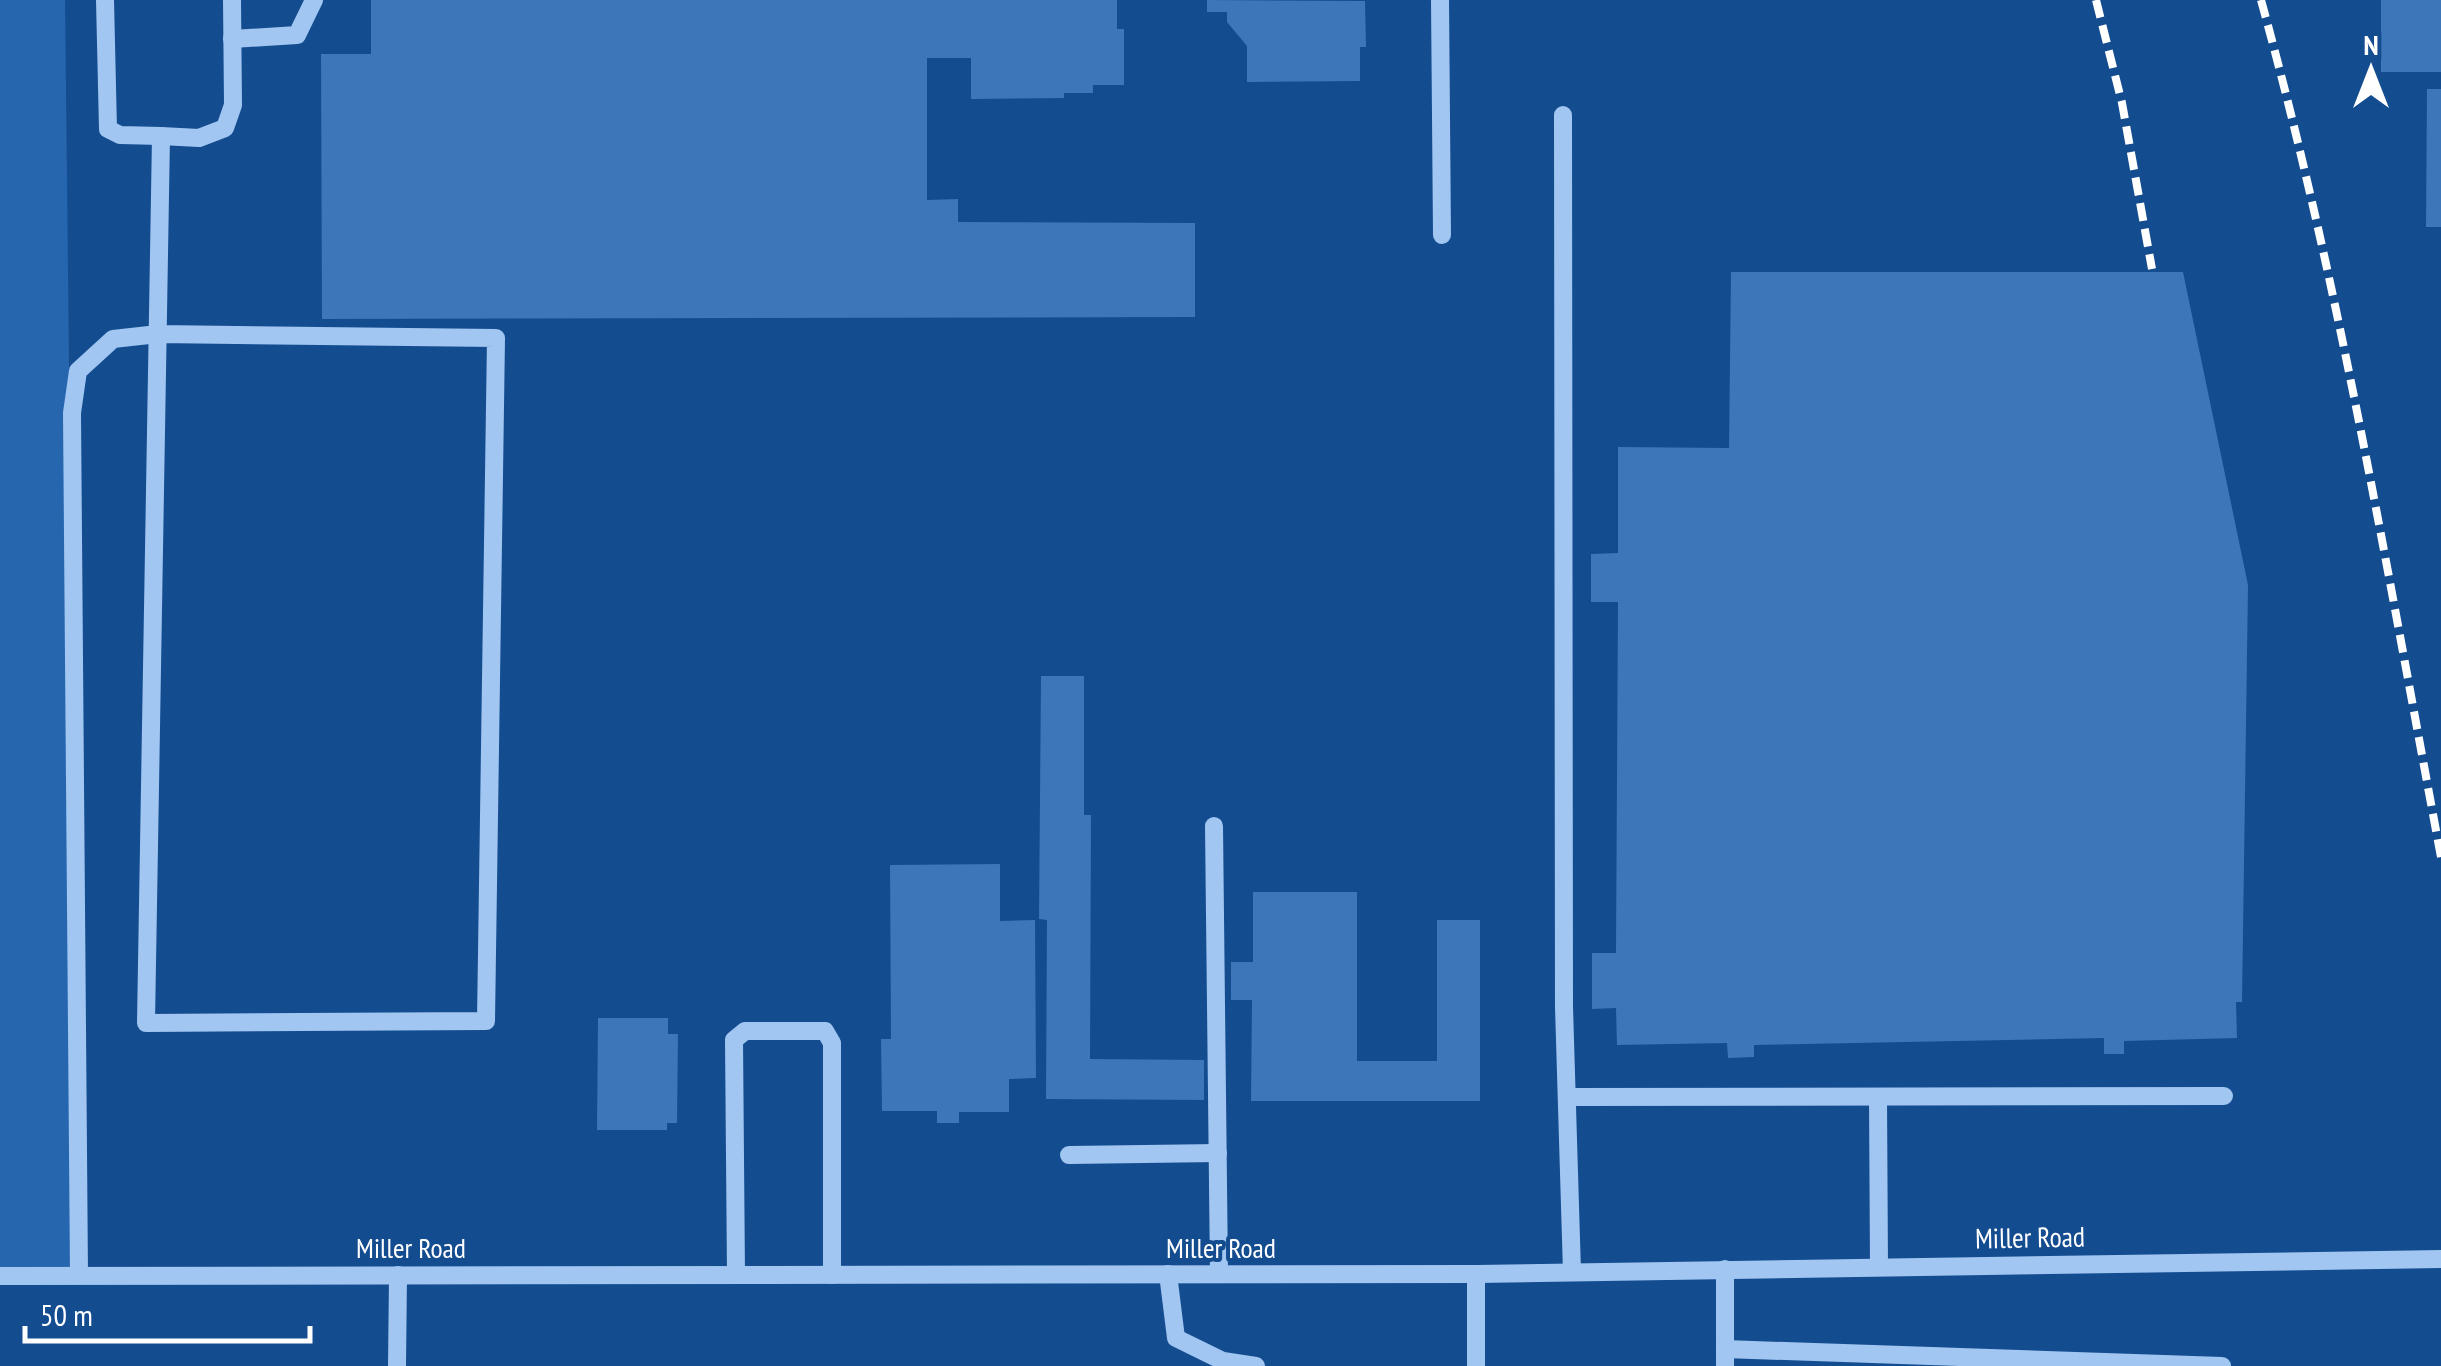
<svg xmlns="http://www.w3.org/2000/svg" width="2441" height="1366" font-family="'PT Sans Narrow',sans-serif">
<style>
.green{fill:#2666af}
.building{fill:#3d76b9}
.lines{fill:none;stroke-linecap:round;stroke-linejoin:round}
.minor{stroke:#a1c6f1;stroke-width:18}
.rail{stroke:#fff;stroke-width:8;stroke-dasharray:18 8;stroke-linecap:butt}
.labels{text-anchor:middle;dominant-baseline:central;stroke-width:8;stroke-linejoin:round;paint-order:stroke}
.street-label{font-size:28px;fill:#fff;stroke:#144c90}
</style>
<rect width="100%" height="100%" fill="#144c90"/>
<path class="green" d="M 0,0 L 65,0 L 79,1275 L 0,1276 Z"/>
<g class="building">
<path d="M 371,0 L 1117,0 L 1117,29 L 1124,29 L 1124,85 L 1093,85 L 1093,93 L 1064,93 L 1064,98 L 971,99 L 971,58 L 927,58 L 927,200 L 958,199 L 958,222 L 1195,223 L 1195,317 L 322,319 L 321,54 L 371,54 Z"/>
<path d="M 1207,0 L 1365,1 L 1366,47 L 1360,47 L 1360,81 L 1247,82 L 1247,46 L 1227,22 L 1227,12 L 1207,12 Z"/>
<rect x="2381" y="0" width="60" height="72"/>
<path d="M 2427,89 L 2441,89 L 2441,227 L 2426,227 Z"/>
<path d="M 1731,272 L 2183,272 L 2248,585 L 2242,1002 L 2236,1002 L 2237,1038 L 2124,1041 L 2124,1054 L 2104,1054 L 2104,1038 L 1754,1045 L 1754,1057 L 1728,1058 L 1727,1043 L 1617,1045 L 1616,1008 L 1592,1009 L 1592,953 L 1616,953 L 1618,602 L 1591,602 L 1591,554 L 1618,553 L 1618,447 L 1729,448 Z"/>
<path d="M 1041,676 L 1084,676 L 1084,815 L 1091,815 L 1090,1059 L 1204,1060 L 1204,1100 L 1046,1099 L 1047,920 L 1039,919 Z"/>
<path d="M 1000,864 L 1000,921 L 1035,920 L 1036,1078 L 1009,1079 L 1009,1112 L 959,1112 L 959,1123 L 937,1123 L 937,1111 L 882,1111 L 881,1039 L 891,1039 L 890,865 Z"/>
<path d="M 1253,892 L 1357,892 L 1357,1061 L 1437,1061 L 1437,920 L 1480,920 L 1480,1101 L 1251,1101 L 1252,1000 L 1231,1000 L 1231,962 L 1253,962 Z"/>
<path d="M 598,1018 L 668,1018 L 668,1034 L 678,1034 L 677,1123 L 667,1123 L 667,1130 L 597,1130 Z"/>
</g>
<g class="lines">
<g class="minor">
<path d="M 105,0 L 108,129 L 120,135 L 161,136"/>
<path d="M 1440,0 L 1442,235"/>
<path d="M 232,39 L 297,35 L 314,0"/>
<path d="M 1563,115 L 1564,1007 L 1572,1272"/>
<path d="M 1214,826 L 1219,1274"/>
<path d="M 1567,1097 L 2224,1096"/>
<path d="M 1878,1097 L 1879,1267"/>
<path d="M 1069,1155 L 1218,1153"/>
<path d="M 1725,1269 L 1725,1366"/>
<path d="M 1168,1274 L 1176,1338 L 1223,1361 L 1256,1366"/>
<path d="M 79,1275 L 72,413 L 78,371 L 113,339 L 158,334 L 496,338 L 486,1021 L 146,1023 L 161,136 L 199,138 L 225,128 L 233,105 L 232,0"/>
<path d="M 736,1275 L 734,1040 L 745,1031 L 825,1031 L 832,1043 L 832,1275"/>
<path d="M 0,1276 L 1476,1274 L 2441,1259"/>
<path d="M 1725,1349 L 2222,1366"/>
<path d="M 397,1366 L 398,1275"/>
<path d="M 1476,1366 L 1476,1274"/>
</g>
<g class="rail">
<path d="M 2096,0 L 2122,103 L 2152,269"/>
<path d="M 2261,0 C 2339,282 2387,570 2441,857"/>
</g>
</g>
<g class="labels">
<g class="street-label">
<text transform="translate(2030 1237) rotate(-1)">Miller Road</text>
<text x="411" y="1247">Miller Road</text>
<text x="1221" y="1247">Miller Road</text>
</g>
</g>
<g transform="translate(2371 70)" stroke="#144c90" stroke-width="8" paint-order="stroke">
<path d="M0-8L18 38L0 25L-18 38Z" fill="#ffffff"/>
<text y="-15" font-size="28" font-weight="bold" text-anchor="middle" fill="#ffffff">N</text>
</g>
<path d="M25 1326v15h285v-15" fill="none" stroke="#ffffff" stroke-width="5"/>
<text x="40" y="1326" font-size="30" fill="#ffffff" stroke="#144c90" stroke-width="8" paint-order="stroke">50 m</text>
</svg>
